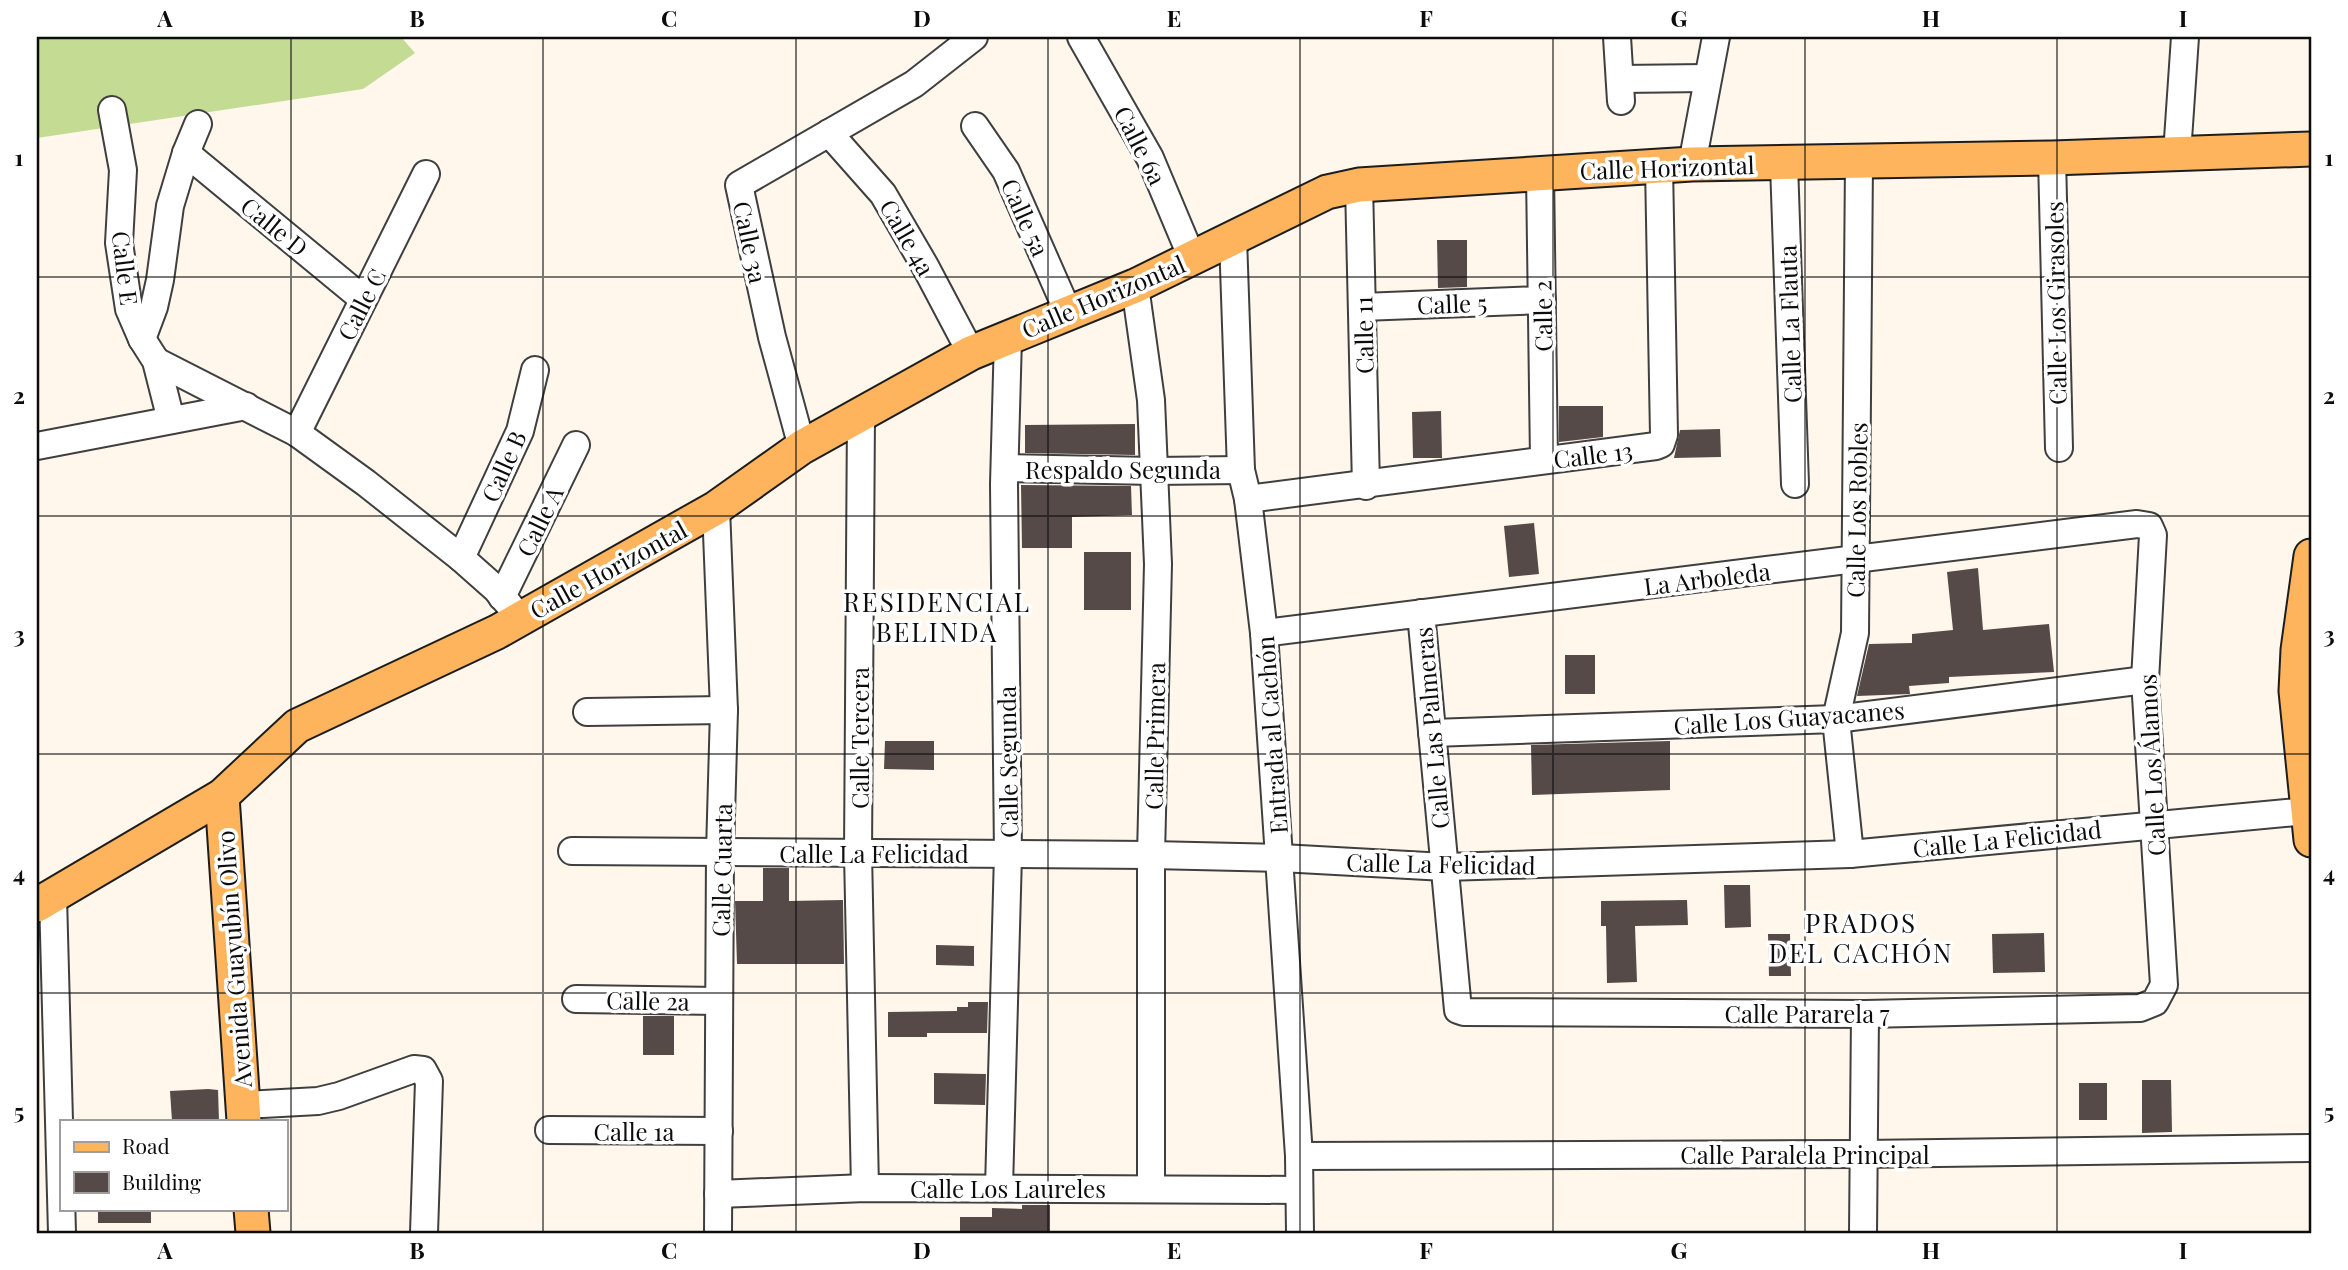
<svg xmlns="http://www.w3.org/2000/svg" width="2348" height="1270" font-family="'Playfair Display',serif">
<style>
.forest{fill:#c3db93}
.building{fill:#554a48}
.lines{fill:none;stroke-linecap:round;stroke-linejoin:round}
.minor-casing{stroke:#3f3f3f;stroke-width:30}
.major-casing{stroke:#1d1d1d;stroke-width:37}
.minor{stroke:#fff;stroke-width:26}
.major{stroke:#fdb45d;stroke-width:33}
.grid{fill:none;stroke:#0c0c0c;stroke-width:2;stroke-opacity:0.55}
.labels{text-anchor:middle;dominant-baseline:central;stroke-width:7;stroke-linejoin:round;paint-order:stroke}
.street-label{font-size:24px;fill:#0c0c0c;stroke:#fff}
.neighbourhood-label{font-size:26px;letter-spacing:2px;fill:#0c0c0c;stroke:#fff}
.neatline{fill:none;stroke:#0c0c0c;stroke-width:2.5}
.grid-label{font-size:23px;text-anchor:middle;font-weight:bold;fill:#0c0c0c}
</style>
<rect width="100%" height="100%" fill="#fff7eb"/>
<path class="forest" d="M 37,37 L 401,37 L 415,53 L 363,89 L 37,138 Z"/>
<g class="building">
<path d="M 1437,240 L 1467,240 L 1467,287 L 1438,288 Z"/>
<path d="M 1559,406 L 1603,406 L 1603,437 L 1559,442 Z"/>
<path d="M 1441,411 L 1442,458 L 1413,458 L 1412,412 Z"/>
<path d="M 1135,424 L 1135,455 L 1025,453 L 1025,425 Z"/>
<path d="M 1720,429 L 1721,457 L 1674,458 L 1680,430 Z"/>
<path d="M 1021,485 L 1131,486 L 1132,515 L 1072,517 L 1072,548 L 1022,548 Z"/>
<path d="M 1534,523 L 1539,574 L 1509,577 L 1504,526 Z"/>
<rect x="1084" y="552" width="47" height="58"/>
<path d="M 1978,568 L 1983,630 L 2049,624 L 2054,672 L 1949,677 L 1949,683 L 1909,686 L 1910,694 L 1857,696 L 1869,644 L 1912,643 L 1912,634 L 1953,630 L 1947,572 Z"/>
<rect x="1565" y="655" width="30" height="39"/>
<path d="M 885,741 L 934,741 L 934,770 L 884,769 Z"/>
<path d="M 1670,741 L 1670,790 L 1532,795 L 1531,745 Z"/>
<path d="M 763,868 L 789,868 L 789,901 L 843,900 L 844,964 L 737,964 L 735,901 L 763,901 Z"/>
<path d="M 1724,885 L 1750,885 L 1751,927 L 1725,928 Z"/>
<path d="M 1687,900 L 1688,925 L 1635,926 L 1637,982 L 1607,983 L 1606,926 L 1601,926 L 1601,901 Z"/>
<path d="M 2044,933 L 2045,972 L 1993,973 L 1992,934 Z"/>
<path d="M 1768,934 L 1790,934 L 1791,976 L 1769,976 Z"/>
<path d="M 936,945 L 974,946 L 974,966 L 936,965 Z"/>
<path d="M 968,1002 L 988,1002 L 987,1033 L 927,1033 L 927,1037 L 888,1037 L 888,1012 L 957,1011 L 957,1007 L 968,1007 Z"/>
<rect x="643" y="1016" width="31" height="39"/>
<path d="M 934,1073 L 986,1074 L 985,1105 L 934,1104 Z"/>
<path d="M 2142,1080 L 2171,1080 L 2172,1132 L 2142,1133 Z"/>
<rect x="2079" y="1083" width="28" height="37"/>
<path d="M 208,1089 L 218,1090 L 219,1121 L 172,1121 L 170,1091 Z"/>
<path d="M 1022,1205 L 1050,1205 L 1050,1233 L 960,1233 L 960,1217 L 992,1217 L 992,1208 L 1022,1209 Z"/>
<rect x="98" y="1209" width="53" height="14"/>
</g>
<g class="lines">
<g class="minor-casing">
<g id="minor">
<path d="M 1081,37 L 1150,158 L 1192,258"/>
<path d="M 1617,37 L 1621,101"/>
<path d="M 1620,79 L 1707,78"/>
<path d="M 112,110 L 123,170 L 119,243 L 129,309 L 142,339 L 156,361 L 171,420"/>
<path d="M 975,126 L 1006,171 L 1068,312"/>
<path d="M 829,133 L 883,194 L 925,266 L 971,353"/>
<path d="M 186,153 L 363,299"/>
<path d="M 2177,154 L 2185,37"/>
<path d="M 2052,158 L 2059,448"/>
<path d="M 1692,164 L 1716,37"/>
<path d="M 1784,164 L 1795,484"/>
<path d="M 1540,173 L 1544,460"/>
<path d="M 1359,185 L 1366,486"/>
<path d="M 1233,238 L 1241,470 L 1248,499 L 1264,633 L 1299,1156 L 1300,1233"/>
<path d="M 1135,286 L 1151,400 L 1158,564 L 1151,855 L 1151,1188"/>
<path d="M 1362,307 L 1542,300"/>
<path d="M 142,339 L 154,307 L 160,280 L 170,206 L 186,153 L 198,124"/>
<path d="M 156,361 L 297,433 L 366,483 L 461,558 L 496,589 L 520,618"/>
<path d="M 861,414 L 858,853 L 865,1188"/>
<path d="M 297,433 L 426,174"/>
<path d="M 37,446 L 246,406"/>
<path d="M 802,447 L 772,337 L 739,185 L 914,84 L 974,37"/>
<path d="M 1005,468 L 1154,471 L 1241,470"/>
<path d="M 1248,499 L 1656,446 L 1661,444 L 1664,435 L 1659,166"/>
<path d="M 716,508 L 724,710 L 720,852 L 718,1233"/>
<path d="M 461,558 L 520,431 L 535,370"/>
<path d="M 502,597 L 576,445"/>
<path d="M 1264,633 C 1555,595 1846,561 2137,524 L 2149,526 L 2153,535 L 2145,680 L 2164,985 L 2155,1002 L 2140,1008 L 1865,1014 L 1464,1012 L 1458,1010 L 1421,613"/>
<path d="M 587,712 L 724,710"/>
<path d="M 1432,733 L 1836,719 L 2145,680"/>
<path d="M 572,851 L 1151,855 L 1281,858 L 1445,867 L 1850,854 L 2307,811"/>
<path d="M 1850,854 L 1836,719 L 1855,633 L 1859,162"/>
<path d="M 53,897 L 62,1233"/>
<path d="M 576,999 L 719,1001"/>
<path d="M 243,1105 L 318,1101 L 339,1096 L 414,1069 L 423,1070 L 429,1081 L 424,1233"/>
<path d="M 549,1130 L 719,1131"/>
<path d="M 1299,1156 L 1863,1154 L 2311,1148"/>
<path d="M 999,1188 L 1008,854 L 1004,484 L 1008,337"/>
<path d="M 718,1194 L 865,1188 L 1299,1190"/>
<path d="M 1863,1233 L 1865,1014"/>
</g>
</g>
<g class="major-casing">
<g id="major">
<path d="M 2311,556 L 2298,650 L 2296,691 L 2311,840"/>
<path d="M 222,796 L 244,1121"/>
<path d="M 37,905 L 222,796 L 297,726 L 497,632 L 716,508 L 802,447 L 971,353 L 1135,286 L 1327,192 L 1359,185 L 1692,164 L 2052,158 L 2311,149"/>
<path d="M 251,1209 L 253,1233"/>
</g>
</g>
<use href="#minor" class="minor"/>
<use href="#major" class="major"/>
</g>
<path class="grid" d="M 291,37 L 291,1233M 543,37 L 543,1233M 796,37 L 796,1233M 1048,37 L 1048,1233M 1300,37 L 1300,1233M 1553,37 L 1553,1233M 1805,37 L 1805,1233M 2057,37 L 2057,1233M 37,277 L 2311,277M 37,516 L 2311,516M 37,754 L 2311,754M 37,993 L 2311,993"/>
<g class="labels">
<g class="street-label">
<text transform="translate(1141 145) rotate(63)">Calle 6a</text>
<text transform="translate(1667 167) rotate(-2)">Calle Horizontal</text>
<text transform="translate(1026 217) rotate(66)">Calle 5a</text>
<text transform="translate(275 226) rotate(39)">Calle D</text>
<text transform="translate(908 237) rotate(60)">Calle 4a</text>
<text transform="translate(751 242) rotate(78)">Calle 3a</text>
<text transform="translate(126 268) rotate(83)">Calle E</text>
<text transform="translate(1103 296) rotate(-23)">Calle Horizontal</text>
<text transform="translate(1452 303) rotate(-2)">Calle 5</text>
<text transform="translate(2055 303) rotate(-91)">Calle Los Girasoles</text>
<text transform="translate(361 304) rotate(-63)">Calle C</text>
<text transform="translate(1542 316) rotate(-91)">Calle 2</text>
<text transform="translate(1789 324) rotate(-92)">Calle La Flauta</text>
<text transform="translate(1363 335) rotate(-91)">Calle 11</text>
<text transform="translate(1593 454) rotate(-7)">Calle 13</text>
<text transform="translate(503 466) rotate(-66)">Calle B</text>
<text x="1123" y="469">Respaldo Segunda</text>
<text transform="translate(1856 510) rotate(-89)">Calle Los Robles</text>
<text transform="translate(539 521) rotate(-64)">Calle A</text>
<text transform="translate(608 569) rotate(-29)">Calle Horizontal</text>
<text transform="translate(1707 578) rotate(-7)">La Arboleda</text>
<text transform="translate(1789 717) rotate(-4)">Calle Los Guayacanes</text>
<text transform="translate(1431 728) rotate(-95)">Calle Las Palmeras</text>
<text transform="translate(1271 735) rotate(-94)">Entrada al Cachón</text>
<text transform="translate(1154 736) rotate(-89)">Calle Primera</text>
<text transform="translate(859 738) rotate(-90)">Calle Tercera</text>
<text transform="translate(1007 762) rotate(-91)">Calle Segunda</text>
<text transform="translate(2151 765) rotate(-93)">Calle Los Álamos</text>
<text transform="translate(2007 838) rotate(-6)">Calle La Felicidad</text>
<text x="874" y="853">Calle La Felicidad</text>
<text transform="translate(1441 863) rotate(1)">Calle La Felicidad</text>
<text transform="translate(721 870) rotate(-89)">Calle Cuarta</text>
<text transform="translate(233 959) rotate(-94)">Avenida Guayubín Olivo</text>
<text transform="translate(648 1000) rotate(1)">Calle 2a</text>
<text x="1807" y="1013">Calle Pararela 7</text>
<text x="634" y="1131">Calle 1a</text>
<text x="1805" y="1154">Calle Paralela Principal</text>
<text x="1008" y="1188">Calle Los Laureles</text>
</g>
<g class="neighbourhood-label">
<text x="937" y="601">RESIDENCIAL<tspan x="937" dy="30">BELINDA</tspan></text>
<text x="1861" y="922">PRADOS<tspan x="1861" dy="30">DEL CACHÓN</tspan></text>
</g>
</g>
<rect width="2348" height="1270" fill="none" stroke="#ffffff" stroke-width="77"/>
<rect x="60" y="1120" width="228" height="91" fill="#ffffff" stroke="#9e9e9e" stroke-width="2"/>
<rect x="74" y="1142" width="35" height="10" fill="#fdb45d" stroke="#9e9e9e" stroke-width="2"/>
<text x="122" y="1154" font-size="21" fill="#0c0c0c">Road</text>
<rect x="74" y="1172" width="35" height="21" fill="#554a48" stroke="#9e9e9e" stroke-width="2"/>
<text x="122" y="1190" font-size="21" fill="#0c0c0c">Building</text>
<rect x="38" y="38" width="2272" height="1194" class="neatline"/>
<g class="grid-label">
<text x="165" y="27">A</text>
<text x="417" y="27">B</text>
<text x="669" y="27">C</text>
<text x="922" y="27">D</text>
<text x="1174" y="27">E</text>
<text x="1426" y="27">F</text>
<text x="1679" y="27">G</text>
<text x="1931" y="27">H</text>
<text x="2183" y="27">I</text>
<text x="19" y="166">1</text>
<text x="2329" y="166">1</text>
<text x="19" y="404">2</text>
<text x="2329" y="404">2</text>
<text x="19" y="643">3</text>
<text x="2329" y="643">3</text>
<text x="19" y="882">4</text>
<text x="2329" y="882">4</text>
<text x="19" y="1120">5</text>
<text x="2329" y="1120">5</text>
<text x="165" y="1259">A</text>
<text x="417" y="1259">B</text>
<text x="669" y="1259">C</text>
<text x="922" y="1259">D</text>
<text x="1174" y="1259">E</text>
<text x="1426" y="1259">F</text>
<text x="1679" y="1259">G</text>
<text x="1931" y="1259">H</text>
<text x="2183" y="1259">I</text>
</g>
</svg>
